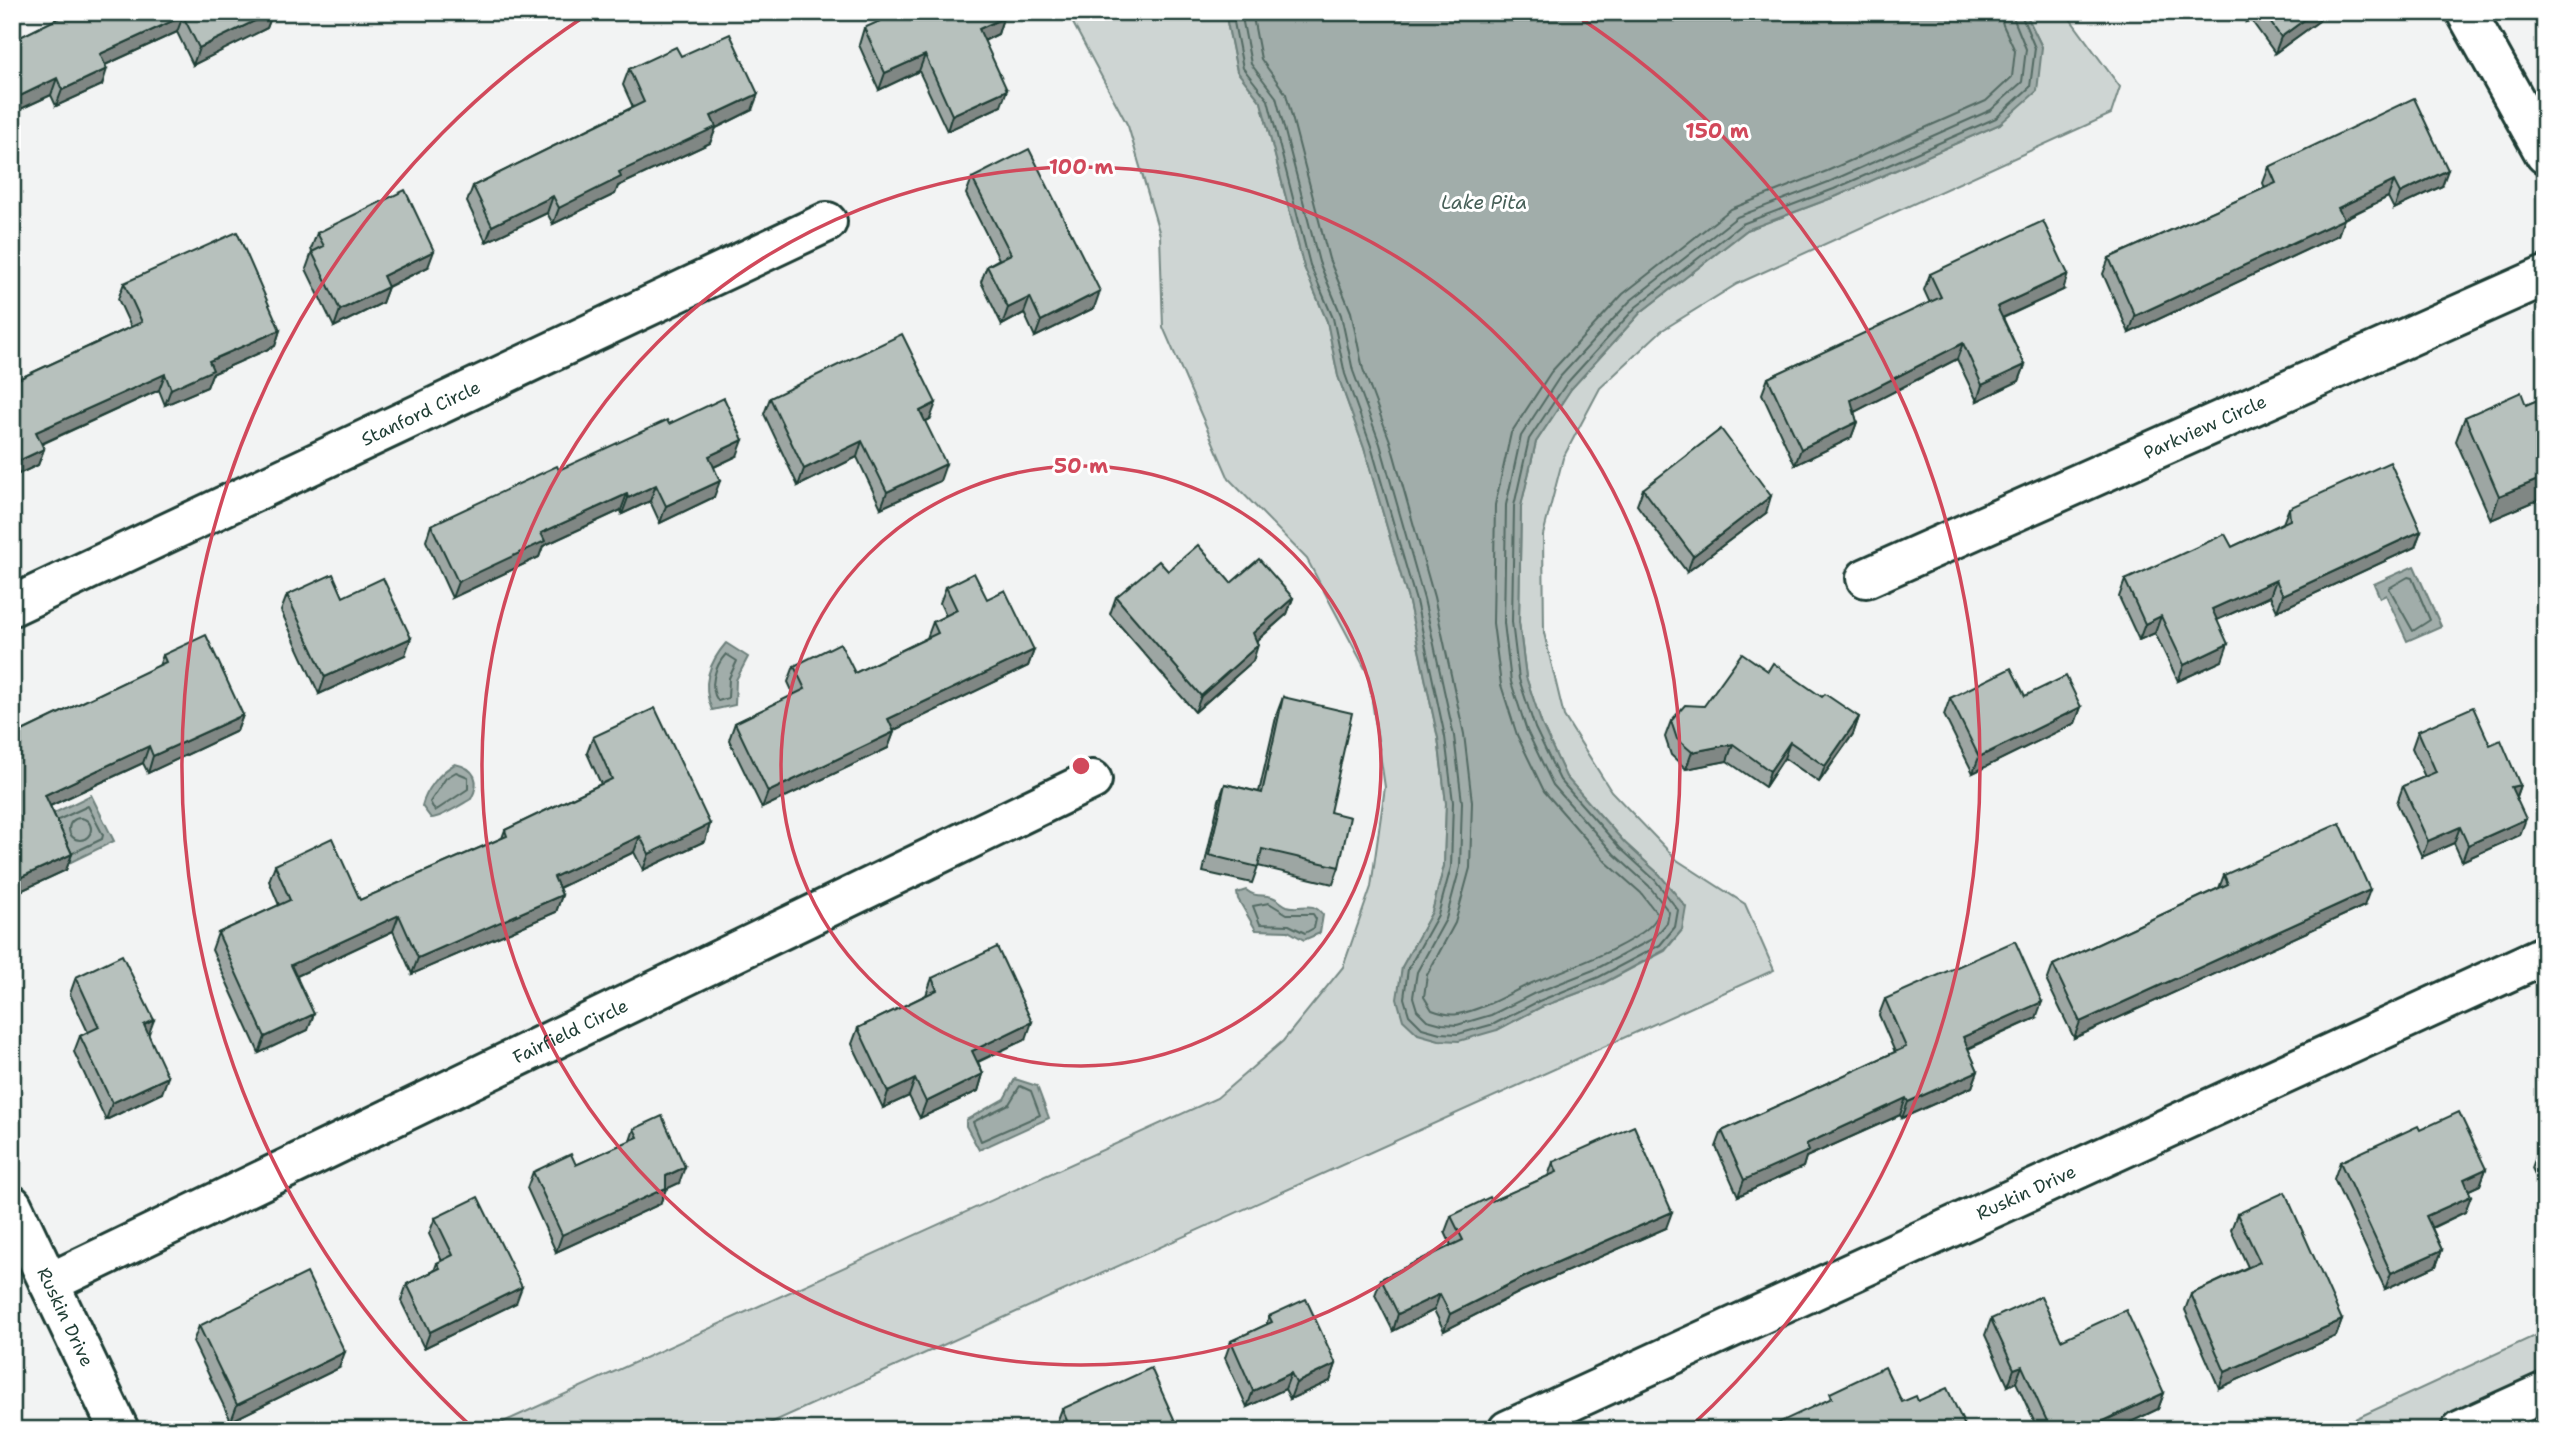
<svg xmlns="http://www.w3.org/2000/svg" width="2557" height="1442" font-family="'Shantell Sans',sans-serif">
<style>
.green{fill:#ced5d3;stroke:#768984;stroke-width:2}
.water{fill:#a1adaa;stroke:#6d807b;stroke-width:2}
.lines{fill:none;stroke-linecap:round;stroke-linejoin:round}
.shore{stroke:#536a63;stroke-width:2}
.minor-casing{stroke:#1f3d34;stroke-width:44}
.minor{stroke:#fff;stroke-width:38}
.wall{fill:#9da6a3;stroke:#1f3d34;stroke-width:2}
.shaded-wall{fill:#808784;stroke:#1f3d34;stroke-width:2}
.building{fill:#b7c1bd;stroke:#1f3d34;stroke-width:2}
.ring{fill:none;stroke:#d1495b;stroke-width:3.5}
.labels{text-anchor:middle;dominant-baseline:central;stroke-width:6;stroke-linejoin:round;paint-order:stroke}
.street-label{font-size:18px;fill:#1f3d34;stroke:#fff}
.water-label{font-size:19px;font-style:italic;fill:#465f57;stroke:#fff}
.centre{fill:#d1495b;stroke:#fff;stroke-width:3.5}
.ring-label{font-size:21px;text-anchor:middle;font-weight:bold;fill:#d1495b;stroke:#fff;stroke-width:6;stroke-linejoin:round;paint-order:stroke}
</style>
<rect width="100%" height="100%" fill="#f2f3f3"/>
<filter id="ink" filterUnits="userSpaceOnUse"><feTurbulence type="fractalNoise" baseFrequency=".0143" numOctaves="2"/><feDisplacementMap in="SourceGraphic" scale="14" xChannelSelector="R" yChannelSelector="G"/><feConvolveMatrix kernelMatrix="1 2 1 2 8 2 1 2 1" color-interpolation-filters="sRGB"/></filter>
<g filter="url(#ink)">
<g class="green">
<path d="M 1067,12 L 1225,12 L 1237,71 L 1261,102 L 1304,267 L 1327,321 L 1338,376 L 1364,448 L 1409,603 L 1438,738 L 1446,803 L 1444,866 L 1432,912 L 1402,967 L 1497,1030 L 1541,1007 L 1602,984 L 1665,951 L 1682,930 L 1660,875 L 1625,843 L 1566,777 L 1542,725 L 1526,677 L 1519,622 L 1521,506 L 1536,442 L 1571,389 L 1641,312 L 1747,230 L 1837,196 L 2000,124 L 2042,47 L 2025,12 L 2065,12 L 2120,87 L 2111,114 L 1737,284 L 1661,331 L 1600,388 L 1563,458 L 1543,535 L 1544,633 L 1564,716 L 1611,791 L 1677,860 L 1745,904 L 1774,970 L 755,1430 L 486,1430 L 1217,1098 L 1283,1041 L 1343,967 L 1371,887 L 1385,787 L 1368,674 L 1307,559 L 1229,479 L 1163,327 L 1160,235 L 1128,126 Z"/>
<path d="M 2545,1331 L 2545,1430 L 2331,1430 Z"/>
</g>
<g class="water">
<path d="M 1225,12 L 2025,12 L 2042,47 L 2037,91 L 2000,124 L 1837,196 L 1747,230 L 1641,312 L 1571,389 L 1536,442 L 1521,506 L 1519,622 L 1526,677 L 1542,725 L 1566,777 L 1625,843 L 1660,875 L 1686,907 L 1682,930 L 1665,950 L 1602,984 L 1541,1007 L 1497,1030 L 1459,1041 L 1439,1040 L 1418,1034 L 1403,1020 L 1397,999 L 1402,967 L 1432,912 L 1444,866 L 1446,803 L 1438,738 L 1409,603 L 1364,448 L 1338,376 L 1327,321 L 1304,267 L 1261,102 L 1237,71 Z"/>
<path d="M 2414,566 L 2441,626 L 2407,641 L 2386,595 L 2380,598 L 2374,584 Z"/>
<path d="M 726,643 L 748,657 L 736,680 L 735,705 L 712,710 C 701,684 709,663 726,643 Z"/>
<path d="M 455,764 C 475,768 481,781 471,799 C 462,804 439,819 431,818 L 422,806 C 426,790 440,772 455,764 Z"/>
<path d="M 91,795 L 114,841 L 69,863 L 46,817 Z"/>
<path d="M 1246,890 C 1256,898 1262,894 1272,897 C 1278,899 1282,904 1287,906 C 1301,911 1312,899 1323,915 L 1320,933 L 1304,940 L 1288,931 L 1256,930 L 1238,899 L 1237,893 Z"/>
<path d="M 1015,1079 L 1037,1086 L 1049,1118 L 979,1150 L 966,1126 L 966,1120 L 1004,1099 Z"/>
</g>
<g class="lines">
<g class="shore">
<path d="M 1232,12 L 1243,68 L 1268,100 L 1310,265 L 1333,318 L 1345,374 L 1371,446 L 1416,601 L 1445,737 L 1453,802 L 1451,867 L 1438,915 L 1408,969 L 1404,998 L 1409,1015 L 1422,1028 L 1440,1033 L 1458,1034 L 1494,1024 L 1539,1001 L 1599,977 L 1660,945 L 1675,927 L 1678,910 L 1655,880 L 1620,848 L 1560,780 L 1535,728 L 1519,679 L 1512,622 L 1514,506 L 1529,439 L 1566,384 L 1636,307 L 1742,224 L 1834,189 L 1996,118 L 2030,87 L 2035,48 L 2020,12"/>
<path d="M 1241,12 L 1251,64 L 1276,97 L 1319,262 L 1341,315 L 1353,371 L 1380,444 L 1424,599 L 1454,736 L 1462,802 L 1460,867 L 1446,919 L 1417,972 L 1413,997 L 1417,1010 L 1427,1020 L 1442,1024 L 1457,1025 L 1491,1015 L 1535,993 L 1596,969 L 1654,938 L 1667,923 L 1669,912 L 1649,886 L 1614,854 L 1553,785 L 1527,731 L 1511,682 L 1504,623 L 1506,505 L 1521,436 L 1559,378 L 1630,301 L 1737,217 L 1831,181 L 1991,110 L 2022,82 L 2026,49 L 2011,12"/>
<path d="M 1252,12 L 1261,59 L 1286,94 L 1329,259 L 1351,312 L 1363,369 L 1390,441 L 1434,597 L 1464,734 L 1472,802 L 1470,868 L 1455,923 L 1427,975 L 1424,997 L 1432,1010 C 1440,1013 1449,1016 1458,1014 C 1485,1009 1507,994 1532,983 C 1560,971 1648,942 1658,915 L 1641,893 L 1606,862 L 1544,791 L 1517,735 L 1501,685 L 1493,623 L 1495,505 L 1511,433 L 1551,372 L 1623,294 L 1731,209 L 1827,171 L 1986,101 L 2012,77 L 2015,51 L 2003,25 L 2000,12"/>
<path d="M 2408,577 L 2412,578 L 2430,620 L 2413,631 L 2389,588 Z"/>
<path d="M 726,654 L 737,661 L 729,678 L 728,698 L 718,701 C 708,687 715,666 726,654 Z"/>
<path d="M 456,772 L 468,777 L 468,789 L 435,811 L 430,802 L 446,778 Z"/>
<circle cx="80" cy="829" r="11"/>
<path d="M 58,820 L 88,806 L 103,835 L 102,839 L 73,853"/>
<path d="M 1269,903 L 1287,914 L 1313,914 L 1316,919 L 1314,928 L 1305,933 L 1289,925 L 1260,924 L 1253,906 Z"/>
<path d="M 1020,1086 L 1031,1091 L 1040,1115 L 981,1141 L 973,1122 L 1009,1104 Z"/>
</g>
<g class="minor-casing">
<g id="minor">
<path d="M 2466,12 L 2545,154"/>
<path id="s1" d="M 1866,578 L 2545,276"/>
<path id="s2" d="M 12,606 L 827,222"/>
<path id="s3" d="M 12,1205 L 119,1430"/>
<path id="s4" d="M 49,1283 L 1092,780"/>
<path id="s5" d="M 1508,1430 L 2545,955"/>
<path d="M 2461,1430 L 2545,1392"/>
</g>
</g>
<use href="#minor" class="minor"/>
</g>
<g class="wall">
<path d="M 71,12 L 273,12 L 267,28 L 193,65 L 177,32 L 105,65 L 102,85 L 56,106 L 51,95 L 14,112 L 12,109 L 12,41 Z"/>
<path d="M 2239,12 L 2322,12 L 2319,21 L 2275,53 L 2251,20 L 2246,22 Z"/>
<path d="M 1003,18 L 998,34 L 984,41 L 1001,106 L 947,131 L 919,71 L 879,90 L 859,45 L 864,28 Z"/>
<path d="M 681,56 L 752,110 L 716,128 L 710,143 L 618,186 L 615,194 L 553,224 L 547,213 L 486,242 L 467,202 L 473,186 L 633,107 L 623,85 L 629,69 Z"/>
<path d="M 2269,167 L 2442,186 L 2394,209 L 2388,197 L 2344,219 L 2338,235 L 2129,333 L 2103,274 L 2109,258 L 2265,188 L 2263,183 Z"/>
<path d="M 972,178 L 1094,308 L 1035,337 L 1024,313 L 1002,325 L 981,282 L 987,266 L 999,259 L 966,194 Z"/>
<path d="M 317,233 L 428,267 L 388,287 L 382,303 L 334,327 L 306,269 L 312,252 L 311,249 Z"/>
<path d="M 1930,274 L 2063,290 L 2003,318 L 2025,365 L 2019,381 L 1977,401 L 1957,359 L 1854,412 L 1857,422 L 1851,438 L 1795,465 L 1762,394 L 1768,378 L 1930,303 L 1924,290 Z"/>
<path d="M 124,283 L 280,330 L 275,346 L 212,374 L 207,387 L 165,405 L 159,390 L 42,444 L 44,449 L 38,465 L 12,477 L 12,382 L 131,327 L 118,299 Z"/>
<path d="M 2545,397 L 2545,497 L 2491,520 L 2456,441 L 2465,417 L 2526,405 Z"/>
<path d="M 770,398 L 930,419 L 925,422 L 940,481 L 881,508 L 857,457 L 798,486 L 764,414 Z"/>
<path d="M 669,424 L 737,456 L 714,467 L 714,497 L 660,523 L 650,501 L 622,514 L 621,510 L 543,546 L 539,557 L 452,598 L 426,541 L 431,525 L 559,470 Z"/>
<path d="M 1643,489 L 1766,513 L 1687,572 L 1637,505 Z"/>
<path d="M 2289,508 L 2421,531 L 2415,547 L 2277,611 L 2270,596 L 2217,620 L 2222,661 L 2178,681 L 2155,633 L 2139,640 L 2119,597 L 2125,580 L 2232,547 L 2283,523 Z"/>
<path d="M 1168,571 L 1231,583 L 1293,598 L 1287,614 L 1257,641 L 1253,661 L 1195,712 L 1110,614 L 1116,597 Z"/>
<path d="M 946,587 L 987,599 L 1034,650 L 1028,666 L 894,730 L 894,732 L 888,748 L 762,808 L 729,740 L 735,723 L 794,695 L 788,682 L 794,666 L 855,673 L 927,638 L 933,622 L 946,616 L 940,603 Z"/>
<path d="M 287,595 L 343,597 L 405,655 L 319,694 L 281,611 Z"/>
<path d="M 163,655 L 243,715 L 237,731 L 148,773 L 143,763 L 50,806 L 72,854 L 66,870 L 12,895 L 12,736 L 159,666 Z"/>
<path d="M 1768,671 L 1822,697 L 1859,717 L 1853,734 L 1819,782 L 1784,758 L 1765,787 L 1727,761 L 1686,769 L 1671,755 L 1665,737 L 1671,721 L 1704,706 Z"/>
<path d="M 2025,696 L 2081,707 L 2075,723 L 1973,773 L 1944,715 L 1950,698 Z"/>
<path d="M 1283,697 L 1330,812 L 1339,867 L 1333,884 L 1258,866 L 1252,883 L 1203,872 L 1219,800 L 1225,784 L 1259,792 L 1277,713 Z"/>
<path d="M 2418,731 L 2490,745 L 2520,785 L 2516,797 L 2520,835 L 2462,861 L 2454,843 L 2422,857 L 2397,803 L 2403,786 L 2425,777 L 2412,748 Z"/>
<path d="M 593,737 L 710,824 L 705,841 L 643,870 L 634,852 L 559,888 L 562,895 L 556,912 L 412,974 L 393,931 L 297,976 L 308,1030 L 259,1053 L 212,950 L 218,933 L 279,905 L 269,881 L 275,865 L 360,900 L 502,838 L 505,830 L 601,784 L 587,753 Z"/>
<path d="M 2224,875 L 2364,906 L 2074,1038 L 2047,982 L 2053,965 L 2219,888 Z"/>
<path d="M 76,977 L 148,1035 L 162,1093 L 106,1120 L 74,1052 L 80,1036 L 88,1032 L 70,994 Z"/>
<path d="M 932,978 L 1026,1039 L 978,1062 L 983,1074 L 978,1091 L 920,1118 L 909,1096 L 883,1108 L 852,1044 L 858,1028 L 926,995 Z"/>
<path d="M 1885,999 L 2036,1018 L 1968,1049 L 1978,1071 L 1972,1087 L 1902,1118 L 1900,1115 L 1806,1157 L 1803,1167 L 1738,1196 L 1716,1147 L 1722,1131 L 1895,1052 L 1879,1015 Z"/>
<path d="M 634,1129 L 679,1183 L 666,1189 L 660,1204 L 556,1252 L 527,1188 L 533,1172 L 576,1165 L 630,1141 Z"/>
<path d="M 2420,1130 L 2486,1169 L 2480,1185 L 2469,1190 L 2465,1212 L 2432,1228 L 2442,1250 L 2436,1266 L 2385,1289 L 2334,1179 L 2340,1162 Z"/>
<path d="M 2545,1148 L 2545,1196 L 2532,1168 L 2538,1151 Z"/>
<path d="M 1553,1162 L 1666,1228 L 1522,1291 L 1444,1331 L 1434,1310 L 1393,1331 L 1375,1295 L 1381,1279 L 1451,1245 L 1445,1232 L 1451,1216 L 1492,1201 L 1548,1176 Z"/>
<path d="M 2237,1214 L 2342,1320 L 2336,1336 L 2219,1388 L 2185,1310 L 2191,1294 L 2248,1267 L 2231,1230 Z"/>
<path d="M 435,1218 L 516,1303 L 424,1348 L 401,1301 L 407,1284 L 434,1271 L 437,1263 L 442,1261 L 429,1234 Z"/>
<path d="M 1269,1316 L 1336,1364 L 1330,1381 L 1290,1399 L 1285,1389 L 1247,1407 L 1225,1358 L 1231,1341 L 1266,1325 Z"/>
<path d="M 1991,1319 L 2164,1393 L 2158,1409 L 2114,1430 L 2038,1430 L 2016,1382 L 2008,1386 L 1985,1335 Z"/>
<path d="M 199,1326 L 339,1368 L 231,1421 L 193,1342 Z"/>
<path d="M 1062,1409 L 1179,1430 L 1058,1430 L 1056,1425 Z"/>
</g>
<g class="shaded-wall">
<path d="M 273,12 L 267,28 L 193,65 L 199,48 Z"/>
<path d="M 2250,12 L 2254,12 L 2251,20 L 2246,22 Z"/>
<path d="M 2315,12 L 2322,12 L 2319,21 L 2275,53 L 2281,37 Z"/>
<path d="M 183,16 L 177,32 L 94,70 L 100,54 Z"/>
<path d="M 1003,18 L 998,34 L 973,46 L 979,29 Z"/>
<path d="M 925,55 L 919,71 L 879,90 L 885,73 Z"/>
<path d="M 107,69 L 102,85 L 56,106 L 62,90 Z"/>
<path d="M 57,78 L 51,95 L 14,112 L 20,96 Z"/>
<path d="M 16,89 L 12,100 L 12,91 Z"/>
<path d="M 1007,90 L 1001,106 L 947,131 L 952,115 Z"/>
<path d="M 758,94 L 752,110 L 716,128 L 710,143 L 618,186 L 615,194 L 553,224 L 559,208 L 711,116 Z"/>
<path d="M 2448,170 L 2442,186 L 2394,209 L 2400,193 Z"/>
<path d="M 2394,181 L 2388,197 L 2333,224 L 2338,208 Z"/>
<path d="M 553,196 L 547,213 L 486,242 L 492,226 Z"/>
<path d="M 2344,219 L 2338,235 L 2129,333 L 2135,316 Z"/>
<path d="M 434,251 L 428,267 L 377,292 L 383,276 Z"/>
<path d="M 2068,274 L 2063,290 L 1991,323 L 1997,307 Z"/>
<path d="M 388,287 L 382,303 L 334,327 L 340,310 Z"/>
<path d="M 1100,291 L 1094,308 L 1035,337 L 1041,321 Z"/>
<path d="M 1030,297 L 1024,313 L 1002,325 L 1008,308 Z"/>
<path d="M 280,330 L 275,346 L 212,374 L 207,387 L 165,405 L 171,389 L 209,361 Z"/>
<path d="M 1963,343 L 1957,359 L 1845,417 L 1851,400 Z"/>
<path d="M 2025,365 L 2019,381 L 1977,401 L 1982,385 Z"/>
<path d="M 165,374 L 159,390 L 30,449 L 36,432 Z"/>
<path d="M 936,403 L 930,419 L 914,427 L 920,411 Z"/>
<path d="M 1857,422 L 1851,438 L 1795,465 L 1801,449 Z"/>
<path d="M 743,440 L 737,456 L 703,472 L 709,456 Z"/>
<path d="M 862,441 L 857,457 L 798,486 L 804,469 Z"/>
<path d="M 44,449 L 38,465 L 12,477 L 12,464 Z"/>
<path d="M 946,464 L 940,481 L 881,508 L 887,492 Z"/>
<path d="M 2545,477 L 2545,497 L 2491,520 L 2499,496 Z"/>
<path d="M 720,481 L 714,497 L 660,523 L 666,506 Z"/>
<path d="M 656,485 L 650,501 L 622,514 L 628,498 Z"/>
<path d="M 627,494 L 621,510 L 543,546 L 539,557 L 452,598 L 458,582 L 541,533 Z"/>
<path d="M 1771,496 L 1766,513 L 1687,572 L 1693,556 Z"/>
<path d="M 2421,531 L 2415,547 L 2277,611 L 2283,595 Z"/>
<path d="M 2276,580 L 2270,596 L 2206,625 L 2212,609 Z"/>
<path d="M 1293,598 L 1287,614 L 1247,649 L 1253,633 Z"/>
<path d="M 2161,616 L 2155,633 L 2139,640 L 2145,624 Z"/>
<path d="M 411,638 L 405,655 L 319,694 L 325,677 Z"/>
<path d="M 2228,644 L 2222,661 L 2178,681 L 2184,665 Z"/>
<path d="M 1258,645 L 1253,661 L 1195,712 L 1201,696 Z"/>
<path d="M 1034,650 L 1028,666 L 882,736 L 888,719 Z"/>
<path d="M 2081,707 L 2075,723 L 1973,773 L 1979,757 Z"/>
<path d="M 243,715 L 237,731 L 148,773 L 153,756 Z"/>
<path d="M 1859,717 L 1853,734 L 1819,782 L 1825,766 Z"/>
<path d="M 894,732 L 888,748 L 762,808 L 768,792 Z"/>
<path d="M 1790,742 L 1784,758 L 1765,787 L 1770,771 Z"/>
<path d="M 1733,744 L 1727,761 L 1686,769 L 1692,752 Z"/>
<path d="M 149,746 L 143,763 L 39,811 L 45,795 Z"/>
<path d="M 2520,785 L 2514,801 L 2511,787 Z"/>
<path d="M 2526,819 L 2520,835 L 2462,861 L 2468,845 Z"/>
<path d="M 710,824 L 705,841 L 643,870 L 649,854 Z"/>
<path d="M 2460,827 L 2454,843 L 2422,857 L 2428,841 Z"/>
<path d="M 640,836 L 634,852 L 548,893 L 554,877 Z"/>
<path d="M 72,854 L 66,870 L 12,895 L 12,888 L 15,880 Z"/>
<path d="M 2370,890 L 2364,906 L 2074,1038 L 2080,1022 Z"/>
<path d="M 562,895 L 556,912 L 412,974 L 418,958 Z"/>
<path d="M 399,915 L 393,931 L 286,981 L 291,965 Z"/>
<path d="M 2042,1002 L 2036,1018 L 1957,1053 L 1963,1037 Z"/>
<path d="M 314,1014 L 308,1030 L 259,1053 L 265,1037 Z"/>
<path d="M 154,1020 L 148,1036 L 144,1025 Z"/>
<path d="M 1032,1022 L 1026,1039 L 966,1067 L 972,1051 Z"/>
<path d="M 1978,1071 L 1972,1087 L 1902,1118 L 1908,1102 Z"/>
<path d="M 983,1074 L 978,1091 L 920,1118 L 926,1102 Z"/>
<path d="M 168,1077 L 162,1093 L 106,1120 L 112,1103 Z"/>
<path d="M 915,1079 L 909,1096 L 883,1108 L 888,1092 Z"/>
<path d="M 1906,1098 L 1900,1115 L 1806,1157 L 1803,1167 L 1738,1196 L 1744,1180 L 1806,1144 Z"/>
<path d="M 685,1167 L 679,1183 L 666,1189 L 660,1204 L 556,1252 L 562,1235 L 666,1176 Z"/>
<path d="M 2486,1169 L 2480,1185 L 2458,1195 L 2464,1179 Z"/>
<path d="M 2471,1196 L 2465,1212 L 2420,1233 L 2426,1216 Z"/>
<path d="M 1672,1212 L 1666,1228 L 1522,1291 L 1444,1331 L 1450,1314 L 1528,1275 Z"/>
<path d="M 2442,1250 L 2436,1266 L 2385,1289 L 2391,1273 Z"/>
<path d="M 522,1287 L 516,1303 L 424,1348 L 430,1332 Z"/>
<path d="M 1440,1294 L 1434,1310 L 1393,1331 L 1398,1314 Z"/>
<path d="M 2342,1320 L 2336,1336 L 2219,1388 L 2225,1372 Z"/>
<path d="M 345,1352 L 339,1368 L 231,1421 L 237,1405 Z"/>
<path d="M 1336,1364 L 1330,1381 L 1290,1399 L 1296,1383 Z"/>
<path d="M 2022,1366 L 2016,1382 L 2008,1386 L 2014,1369 Z"/>
<path d="M 1291,1373 L 1285,1389 L 1247,1407 L 1253,1391 Z"/>
<path d="M 2164,1393 L 2158,1409 L 2114,1430 L 2084,1430 Z"/>
</g>
<g class="building">
<path d="M 71,12 L 273,12 L 199,48 L 183,16 L 100,54 L 107,69 L 62,90 L 57,78 L 20,96 L 16,89 L 12,91 L 12,41 Z"/>
<path d="M 900,12 L 1001,12 L 1003,18 L 979,29 L 1007,90 L 952,115 L 925,55 L 885,73 L 864,28 Z"/>
<path d="M 2263,12 L 2315,12 L 2281,37 Z"/>
<path d="M 730,34 L 758,94 L 711,116 L 716,127 L 619,172 L 621,177 L 559,208 L 553,196 L 492,226 L 473,186 L 644,102 L 629,69 L 676,47 L 681,56 Z"/>
<path d="M 2414,98 L 2448,170 L 2400,193 L 2394,181 L 2338,208 L 2344,219 L 2135,316 L 2109,258 L 2276,183 L 2269,167 Z"/>
<path d="M 1029,149 L 1100,291 L 1041,321 L 1030,297 L 1008,308 L 987,266 L 1011,254 L 972,178 Z"/>
<path d="M 405,190 L 434,251 L 383,276 L 388,287 L 340,310 L 312,252 L 324,246 L 317,233 Z"/>
<path d="M 2043,221 L 2068,274 L 1997,307 L 2025,365 L 1982,385 L 1963,343 L 1851,400 L 1857,422 L 1801,449 L 1768,378 L 1941,297 L 1930,274 Z"/>
<path d="M 237,232 L 280,330 L 209,361 L 213,370 L 171,389 L 165,374 L 36,432 L 44,449 L 12,464 L 12,382 L 142,322 L 124,283 Z"/>
<path d="M 902,334 L 936,403 L 920,411 L 946,464 L 887,492 L 862,441 L 804,469 L 770,398 Z"/>
<path d="M 2521,392 L 2526,405 L 2545,397 L 2545,477 L 2499,496 L 2465,417 Z"/>
<path d="M 724,398 L 743,440 L 709,456 L 720,481 L 666,506 L 656,485 L 628,498 L 627,494 L 541,533 L 545,541 L 458,582 L 431,525 L 557,466 L 559,470 L 667,420 L 669,424 Z"/>
<path d="M 1721,429 L 1771,496 L 1693,556 L 1643,489 Z"/>
<path d="M 2390,462 L 2421,531 L 2283,595 L 2276,580 L 2212,609 L 2228,644 L 2184,665 L 2161,616 L 2145,624 L 2125,580 L 2225,534 L 2232,547 L 2290,520 L 2289,508 Z"/>
<path d="M 1198,545 L 1231,583 L 1259,559 L 1293,598 L 1253,633 L 1258,645 L 1201,696 L 1116,597 L 1159,561 L 1168,571 Z"/>
<path d="M 974,573 L 987,599 L 1005,590 L 1034,650 L 888,719 L 894,732 L 768,792 L 735,723 L 805,689 L 794,666 L 840,643 L 855,673 L 938,633 L 933,622 L 957,610 L 946,587 Z"/>
<path d="M 333,574 L 343,597 L 383,578 L 411,638 L 325,677 L 287,595 Z"/>
<path d="M 206,635 L 243,715 L 153,756 L 149,746 L 45,795 L 72,854 L 15,880 L 12,875 L 12,736 L 166,662 L 163,655 Z"/>
<path d="M 1742,653 L 1768,671 L 1773,663 L 1822,697 L 1825,694 L 1859,717 L 1825,766 L 1790,742 L 1770,771 L 1733,744 L 1692,752 L 1677,739 L 1671,721 L 1685,705 L 1704,706 Z"/>
<path d="M 2011,668 L 2025,696 L 2066,676 L 2081,707 L 1979,757 L 1950,698 Z"/>
<path d="M 1283,697 L 1352,713 L 1330,812 L 1350,817 L 1339,867 L 1262,849 L 1258,867 L 1209,855 L 1225,784 L 1262,793 Z"/>
<path d="M 2473,707 L 2490,745 L 2501,740 L 2520,785 L 2511,787 L 2526,819 L 2468,845 L 2460,827 L 2428,841 L 2403,786 L 2436,772 L 2418,731 Z"/>
<path d="M 655,708 L 710,824 L 649,854 L 640,836 L 554,877 L 562,895 L 418,958 L 399,915 L 291,965 L 314,1014 L 265,1037 L 218,933 L 290,900 L 275,865 L 332,838 L 360,900 L 507,836 L 505,830 L 612,779 L 593,737 Z"/>
<path d="M 2340,823 L 2370,890 L 2080,1022 L 2053,965 L 2228,884 L 2224,875 Z"/>
<path d="M 2015,941 L 2042,1002 L 1963,1037 L 1978,1071 L 1908,1102 L 1906,1098 L 1806,1144 L 1809,1151 L 1744,1180 L 1722,1131 L 1906,1047 L 1885,999 Z"/>
<path d="M 997,947 L 1032,1022 L 972,1051 L 983,1074 L 926,1102 L 915,1079 L 888,1092 L 858,1028 L 937,990 L 932,978 Z"/>
<path d="M 122,955 L 154,1020 L 144,1025 L 168,1077 L 112,1103 L 80,1036 L 99,1027 L 76,977 Z"/>
<path d="M 2459,1112 L 2486,1169 L 2464,1179 L 2471,1196 L 2426,1216 L 2442,1250 L 2391,1273 L 2340,1162 L 2418,1126 L 2420,1130 Z"/>
<path d="M 662,1116 L 685,1167 L 666,1176 L 666,1188 L 562,1235 L 533,1172 L 571,1154 L 576,1165 L 638,1137 L 634,1129 Z"/>
<path d="M 1634,1126 L 1672,1212 L 1528,1275 L 1450,1314 L 1440,1294 L 1398,1314 L 1381,1279 L 1463,1240 L 1451,1216 L 1490,1197 L 1492,1201 L 1557,1172 L 1553,1162 Z"/>
<path d="M 2545,1148 L 2545,1167 L 2538,1151 Z"/>
<path d="M 2285,1192 L 2342,1320 L 2225,1372 L 2191,1294 L 2260,1262 L 2237,1214 Z"/>
<path d="M 478,1197 L 522,1287 L 430,1332 L 407,1284 L 440,1268 L 437,1263 L 453,1255 L 435,1218 Z"/>
<path d="M 307,1273 L 345,1352 L 237,1405 L 199,1326 Z"/>
<path d="M 2041,1296 L 2061,1340 L 2126,1310 L 2164,1393 L 2084,1430 L 2051,1430 L 2022,1366 L 2014,1369 L 1991,1319 Z"/>
<path d="M 1306,1299 L 1336,1364 L 1296,1383 L 1291,1373 L 1253,1391 L 1231,1341 L 1272,1322 L 1269,1316 Z"/>
<path d="M 1885,1367 L 1902,1402 L 1916,1396 L 1918,1401 L 1947,1388 L 1967,1430 L 1763,1430 L 1832,1398 L 1830,1393 Z"/>
<path d="M 1151,1368 L 1179,1430 L 1071,1430 L 1062,1409 Z"/>
</g>
</g>
<g class="ring">
<circle cx="1081" cy="766" r="300"/>
<circle cx="1081" cy="766" r="599"/>
<path d="M474 1429A899 899 0 0 1 585 16M1577 16A899 899 0 0 1 1688 1429"/>
</g>
<g class="labels">
<g class="street-label">
<text stroke="none"><textPath href="#s2" startOffset="452">Stanford Circle</textPath></text>
<text stroke="none"><textPath href="#s1" startOffset="371">Parkview Circle</textPath></text>
<text stroke="none"><textPath href="#s4" startOffset="579">Fairfield Circle</textPath></text>
<text stroke="none"><textPath href="#s5" startOffset="570">Ruskin Drive</textPath></text>
<text stroke="none"><textPath href="#s3" startOffset="124">Ruskin Drive</textPath></text>
</g>
<g class="water-label">
<text x="1484" y="202">Lake Pita</text>
</g>
</g>
<circle cx="1081" cy="766" r="10" class="centre"/>
<g class="ring-label">
<text x="1717" y="138">150 m</text>
<text x="1081" y="174">100 m</text>
<text x="1081" y="473">50 m</text>
</g>
<rect width="2557" height="1442" fill="none" stroke="#fff" stroke-width="42"/>
<rect x="21" y="21" width="2515" height="1400" fill="none" stroke="#1f3d34" stroke-width="2.5" filter="url(#ink)"/>
</svg>
